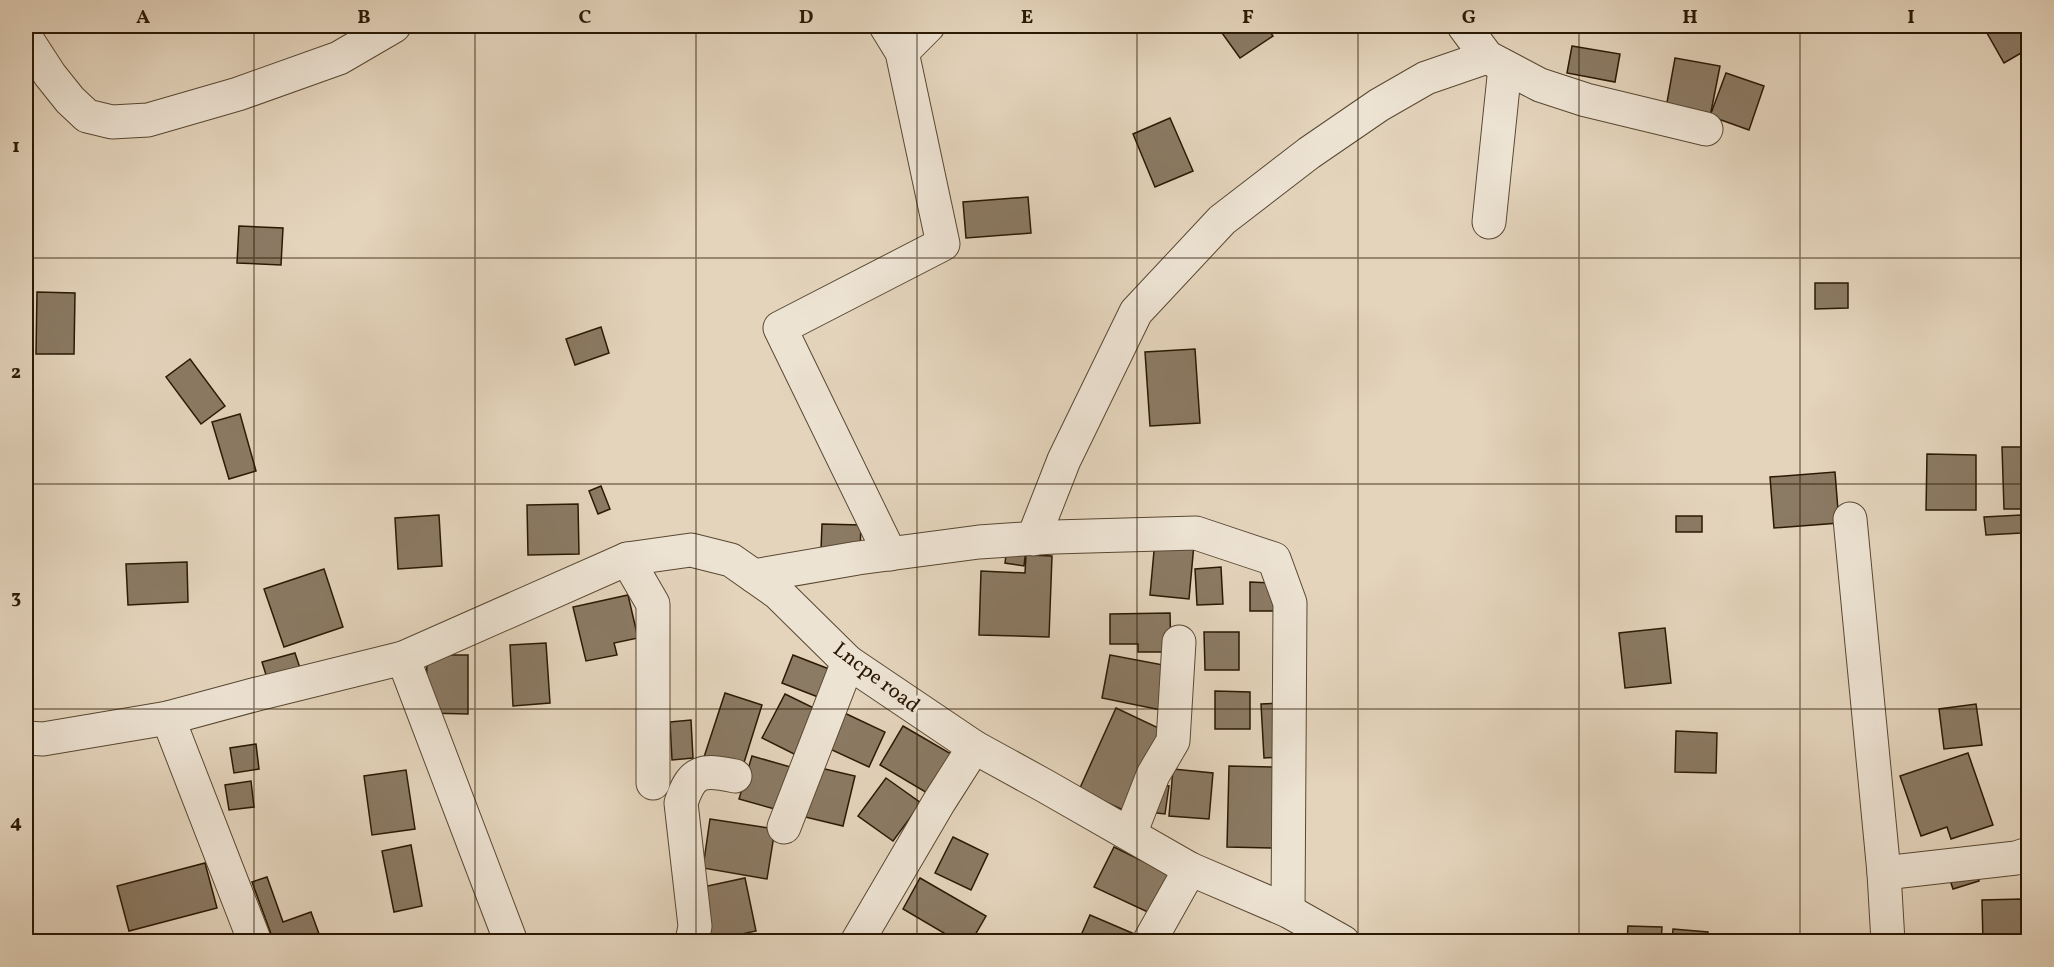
<svg xmlns="http://www.w3.org/2000/svg" width="2054" height="967" font-family="Vollkorn,serif">
<style>
.building{fill:#8b7a64;stroke:#2b1904;stroke-width:1.5}
.lines{fill:none;stroke-linecap:round;stroke-linejoin:round}
.street-casing{stroke:#594832;stroke-width:35}
.street{stroke:#ede3d3;stroke-width:33}
.grid{fill:none;stroke:#2b1904;stroke-width:1.5;stroke-opacity:0.55}
.labels{text-anchor:middle;dominant-baseline:central;stroke-width:6;stroke-linejoin:round;paint-order:stroke}
.street-label{font-size:21px;fill:#2b1904;stroke:#ede3d3}
.neatline{fill:none;stroke:#2b1904;stroke-width:2}
.grid-label{font-size:20px;text-anchor:middle;font-weight:bold;fill:#2b1904}
</style>
<rect width="100%" height="100%" fill="#e4d4bc"/>
<filter id="stains"><feTurbulence type="fractalNoise" baseFrequency=".00333" numOctaves="4"/><feColorMatrix values="0 0 0 0 .2 0 0 0 0 .09 0 0 0 0 .02 0 0 0 .5 -.17"/></filter>
<radialGradient id="worn" r=".72"><stop offset=".6" stop-color="#630" stop-opacity="0"/><stop offset="1" stop-color="#630" stop-opacity=".3"/></radialGradient>
<g class="building">
<path d="M 1217,26 L 1266,26 L 1273,36 L 1240,58 Z"/>
<path d="M 1983,26 L 2023,26 L 2028,35 L 2028,49 L 2004,63 Z"/>
<path d="M 1572,46 L 1620,54 L 1615,82 L 1567,73 Z"/>
<path d="M 1675,58 L 1720,66 L 1710,117 L 1666,108 Z"/>
<path d="M 1726,73 L 1764,86 L 1749,130 L 1710,116 Z"/>
<path d="M 2028,104 L 2028,138 L 2021,136 Z"/>
<path d="M 1170,118 L 1193,171 L 1155,187 L 1133,134 Z"/>
<path d="M 1028,197 L 1031,233 L 966,238 L 963,202 Z"/>
<path d="M 239,226 L 283,228 L 281,265 L 237,263 Z"/>
<path d="M 1815,283 L 1848,283 L 1848,308 L 1815,309 Z"/>
<path d="M 37,292 L 75,293 L 74,354 L 36,354 Z"/>
<path d="M 601,327 L 609,353 L 575,365 L 566,339 Z"/>
<path d="M 1195,349 L 1200,423 L 1150,426 L 1145,352 Z"/>
<path d="M 190,359 L 225,406 L 201,424 L 166,377 Z"/>
<path d="M 240,414 L 256,471 L 229,479 L 212,422 Z"/>
<path d="M 2002,447 L 2028,447 L 2028,509 L 2004,509 Z"/>
<path d="M 1927,454 L 1976,455 L 1976,510 L 1926,510 Z"/>
<path d="M 1835,472 L 1839,523 L 1774,528 L 1770,477 Z"/>
<path d="M 601,486 L 610,509 L 598,514 L 589,491 Z"/>
<path d="M 578,504 L 579,554 L 528,555 L 527,505 Z"/>
<path d="M 439,515 L 442,566 L 398,569 L 395,518 Z"/>
<path d="M 2021,515 L 2021,533 L 1986,535 L 1984,517 Z"/>
<rect x="1676" y="516" width="26" height="16"/>
<path d="M 822,524 L 861,525 L 860,551 L 821,550 Z"/>
<path d="M 1155,540 L 1194,544 L 1189,599 L 1150,595 Z"/>
<path d="M 1007,546 L 1026,548 L 1024,566 L 1005,563 Z"/>
<path d="M 1026,555 L 1052,556 L 1049,637 L 979,635 L 981,571 L 1025,573 Z"/>
<path d="M 187,562 L 188,602 L 128,605 L 126,564 Z"/>
<path d="M 1221,567 L 1223,604 L 1197,605 L 1195,569 Z"/>
<path d="M 324,569 L 343,627 L 284,647 L 264,589 Z"/>
<path d="M 1250,582 L 1274,583 L 1274,611 L 1250,611 Z"/>
<path d="M 628,595 L 638,638 L 614,643 L 617,655 L 586,661 L 573,607 Z"/>
<path d="M 1170,613 L 1171,652 L 1138,652 L 1138,644 L 1110,644 L 1110,614 Z"/>
<path d="M 1665,628 L 1671,683 L 1625,688 L 1619,633 Z"/>
<path d="M 1204,632 L 1239,632 L 1239,670 L 1205,670 Z"/>
<path d="M 546,643 L 550,703 L 513,706 L 510,645 Z"/>
<path d="M 295,653 L 300,668 L 267,678 L 262,662 Z"/>
<path d="M 427,655 L 468,655 L 468,714 L 426,713 Z"/>
<path d="M 793,655 L 829,669 L 818,697 L 782,683 Z"/>
<path d="M 1110,655 L 1174,667 L 1166,711 L 1102,698 Z"/>
<path d="M 1215,691 L 1250,692 L 1250,729 L 1215,729 Z"/>
<path d="M 725,693 L 762,705 L 742,769 L 704,757 Z"/>
<path d="M 785,694 L 820,711 L 798,756 L 762,738 Z"/>
<path d="M 1281,703 L 1284,757 L 1264,758 L 1261,704 Z"/>
<path d="M 1976,704 L 1982,745 L 1944,749 L 1939,709 Z"/>
<path d="M 1116,708 L 1167,732 L 1130,813 L 1079,790 Z"/>
<path d="M 836,709 L 885,732 L 869,767 L 819,744 Z"/>
<path d="M 691,720 L 693,758 L 672,760 L 670,722 Z"/>
<path d="M 903,726 L 958,758 L 934,797 L 880,765 Z"/>
<path d="M 1676,731 L 1717,733 L 1716,773 L 1675,772 Z"/>
<path d="M 256,744 L 259,769 L 234,773 L 230,748 Z"/>
<path d="M 1968,753 L 1993,825 L 1951,839 L 1947,827 L 1921,836 L 1900,776 Z"/>
<path d="M 752,756 L 794,768 L 782,811 L 739,799 Z"/>
<path d="M 812,766 L 855,776 L 843,826 L 801,816 Z"/>
<path d="M 1229,766 L 1275,767 L 1273,848 L 1227,847 Z"/>
<path d="M 1173,769 L 1213,773 L 1209,819 L 1169,816 Z"/>
<path d="M 406,770 L 415,829 L 372,835 L 364,776 Z"/>
<path d="M 886,778 L 921,803 L 893,841 L 858,816 Z"/>
<path d="M 251,781 L 254,807 L 229,810 L 225,785 Z"/>
<path d="M 1153,784 L 1169,786 L 1165,814 L 1148,812 Z"/>
<path d="M 710,819 L 775,829 L 767,879 L 703,868 Z"/>
<path d="M 953,837 L 988,854 L 971,890 L 935,873 Z"/>
<path d="M 411,845 L 422,906 L 394,912 L 382,851 Z"/>
<path d="M 1114,847 L 1171,875 L 1152,914 L 1094,887 Z"/>
<path d="M 205,863 L 217,908 L 129,931 L 117,886 Z"/>
<path d="M 1975,867 L 1979,881 L 1953,889 L 1948,874 Z"/>
<path d="M 267,877 L 283,922 L 311,912 L 322,942 L 274,942 L 252,882 Z"/>
<path d="M 745,878 L 756,931 L 709,941 L 698,888 Z"/>
<path d="M 920,878 L 986,916 L 971,942 L 959,942 L 903,909 Z"/>
<path d="M 2022,899 L 2022,942 L 1983,942 L 1982,900 Z"/>
<path d="M 1090,915 L 1139,936 L 1136,942 L 1078,942 Z"/>
<path d="M 1628,926 L 1662,927 L 1661,942 L 1627,942 Z"/>
<path d="M 1673,929 L 1708,932 L 1707,942 L 1672,942 Z"/>
<rect x="777" y="934" width="41" height="8"/>
<path d="M 1756,935 L 1757,942 L 1722,942 L 1722,938 Z"/>
</g>
<g class="lines">
<g class="street-casing">
<g id="street">
<path d="M 886,26 L 902,52 L 943,244 L 780,328 L 890,554"/>
<path d="M 1464,26 L 1487,57 L 1540,85 L 1586,100 L 1706,129"/>
<path d="M 26,38 L 50,75 L 70,100 L 87,116 L 112,122 L 148,120 L 238,94 L 339,58 L 394,26"/>
<path d="M 902,52 L 928,26"/>
<path d="M 1489,222 L 1505,67"/>
<path d="M 1850,519 L 1884,873 L 1888,942"/>
<path d="M 1033,539 L 1064,460 L 1136,312 L 1222,220 L 1309,153 L 1379,105 L 1426,78 L 1487,57"/>
<path d="M 627,559 L 653,604 L 653,783"/>
<path d="M 754,576 L 858,558 L 979,542 L 1054,537 L 1196,533 L 1274,559 L 1290,603 L 1288,911"/>
<path d="M 403,658 L 511,942"/>
<path d="M 168,718 L 255,942"/>
<path d="M 26,738 L 43,739 L 168,718 L 257,694 L 403,658 L 627,559 L 691,550 L 731,560 L 778,593 L 848,662 L 974,747 L 1045,786 L 1190,869 L 1288,911 L 1343,942"/>
<path d="M 784,827 L 848,662"/>
<path d="M 1130,834 L 1153,775 L 1173,741 L 1179,642"/>
<path d="M 1884,873 L 2016,858 L 2028,854"/>
<path d="M 692,942 L 695,926 L 681,803 C 692,770 702,769 735,776"/>
<path d="M 857,942 L 939,802 L 974,747"/>
<path d="M 1149,942 L 1190,869"/>
</g>
</g>
<use href="#street" class="street"/>
</g>
<path class="grid" d="M 254,26 L 254,942M 475,26 L 475,942M 696,26 L 696,942M 917,26 L 917,942M 1137,26 L 1137,942M 1358,26 L 1358,942M 1579,26 L 1579,942M 1800,26 L 1800,942M 26,258 L 2028,258M 26,484 L 2028,484M 26,709 L 2028,709"/>
<g class="labels">
<g class="street-label">
<text transform="translate(876 678) rotate(37)">Lncpe road</text>
</g>
</g>
<rect width="2054" height="967" fill="none" stroke="#e4d4bc" stroke-width="66"/>
<rect x="33" y="33" width="1988" height="901" class="neatline"/>
<g class="grid-label">
<text x="143" y="23">A</text>
<text x="364" y="23">B</text>
<text x="585" y="23">C</text>
<text x="806" y="23">D</text>
<text x="1027" y="23">E</text>
<text x="1248" y="23">F</text>
<text x="1469" y="23">G</text>
<text x="1690" y="23">H</text>
<text x="1911" y="23">I</text>
<text x="16" y="152">1</text>
<text x="16" y="378">2</text>
<text x="16" y="603">3</text>
<text x="16" y="828">4</text>
</g>
<rect width="100%" height="100%" filter="url(#stains)"/>
<rect width="100%" height="100%" fill="url(#worn)"/>
</svg>
